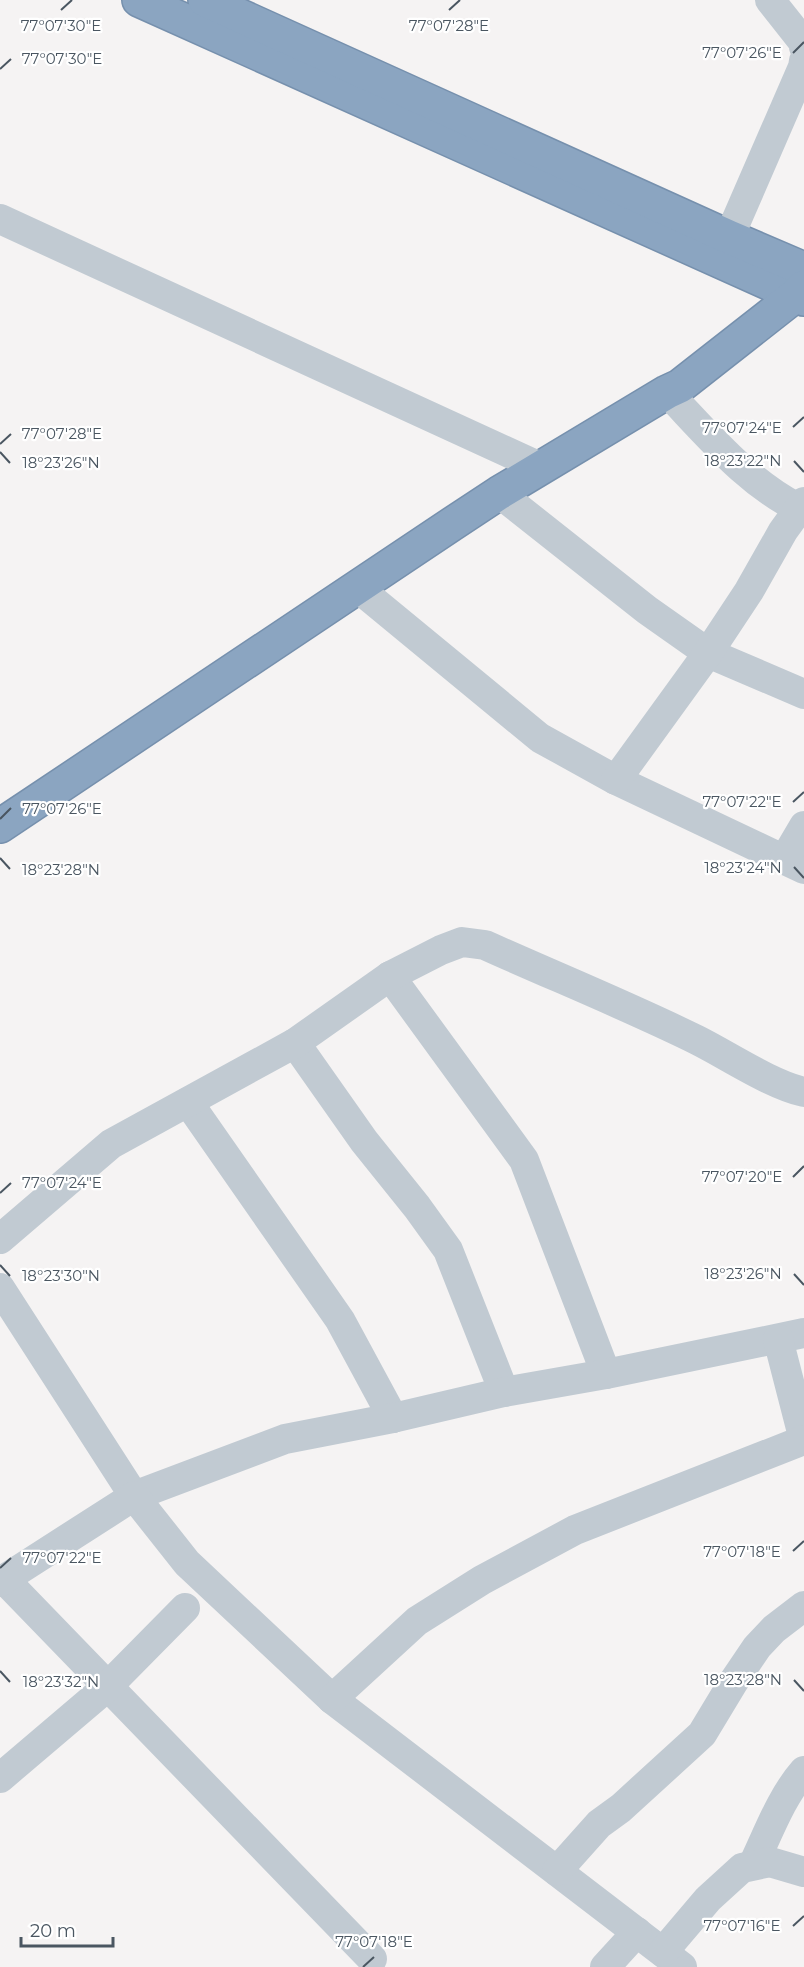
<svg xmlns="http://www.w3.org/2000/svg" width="804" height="1967" font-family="Montserrat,sans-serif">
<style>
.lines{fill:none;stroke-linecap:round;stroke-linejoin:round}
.highway-casing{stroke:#7690ad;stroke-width:36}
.minor{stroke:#c1cad2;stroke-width:30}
.highway{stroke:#8ba5c1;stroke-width:33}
.ticks{fill:none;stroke:#4a5661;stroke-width:2}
.ticks-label{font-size:15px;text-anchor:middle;fill:#4a5661;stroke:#fff;stroke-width:4.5;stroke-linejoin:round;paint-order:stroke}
</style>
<rect width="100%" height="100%" fill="#f5f3f3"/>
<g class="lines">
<g class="highway-casing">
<g id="highway">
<path d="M 139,0 L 804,299"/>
<path d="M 205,0 L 729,237 L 804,269"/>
<path d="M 0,826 L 452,524 L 499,493 L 667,392 L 680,386 L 796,295 L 804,287"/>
</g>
</g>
<g class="minor">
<path d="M 770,0 L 804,43 L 804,47"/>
<path d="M 0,219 L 542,468"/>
<path d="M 720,258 L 803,67 L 804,61"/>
<path d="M 667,392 C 709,436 748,484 804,511"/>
<path d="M 499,493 L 647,610 L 708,653 L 804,694"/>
<path d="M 358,588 L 540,738 L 616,780 L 804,869"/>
<path d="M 616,780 L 708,653 L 749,591 L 783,531 L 804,502"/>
<path d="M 784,860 L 804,826"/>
<path d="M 390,976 L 524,1160 L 606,1374"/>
<path d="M 295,1043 L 364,1141 L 417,1207 L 448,1250 L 504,1392"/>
<path d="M 188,1102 L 340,1320 L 393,1418"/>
<path d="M 0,1239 L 111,1144 L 295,1043 L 390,976 L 441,950 L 462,942 L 485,945 C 556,977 628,1006 697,1040 C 729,1056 770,1084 804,1092"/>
<path d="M 0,1288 L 134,1496 L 285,1439 L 393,1418 L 504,1392 L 606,1374 L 804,1333"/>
<path d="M 778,1339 L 804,1440"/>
<path d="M 4,1579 L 372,1959"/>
<path d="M 0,1582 L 134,1496 L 187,1563 L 332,1699 L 682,1967"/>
<path d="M 332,1699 L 417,1621 L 482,1580 L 575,1530 L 804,1440"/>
<path d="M 0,1778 L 107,1687 L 185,1608"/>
<path d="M 753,1865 C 768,1834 781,1797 804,1771"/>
<path d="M 557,1871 L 599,1824 L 621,1808 L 702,1734 L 734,1681 L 757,1647 L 774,1629 L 804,1606"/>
<path d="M 663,1952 L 708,1899 L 742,1868 L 770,1862 L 804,1872"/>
<path d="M 605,1967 L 637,1932"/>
</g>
<use href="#highway" class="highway"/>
</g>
<path class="ticks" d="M 61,10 L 72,0M 449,10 L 460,0M 793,53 L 804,42M 0,69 L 11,59M 793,427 L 804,417M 0,444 L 11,434M 0,452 L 10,463M 794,461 L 804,472M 793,802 L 804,792M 0,819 L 11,808M 0,858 L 10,869M 794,867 L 804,878M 793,1177 L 804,1166M 0,1193 L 11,1183M 0,1265 L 10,1276M 794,1274 L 804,1285M 793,1551 L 804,1541M 0,1568 L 11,1558M 0,1671 L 10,1682M 794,1680 L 804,1691M 793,1926 L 804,1916M 363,1967 L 374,1957"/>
<g class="ticks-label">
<text x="61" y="31">77°07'30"E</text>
<text x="449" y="31">77°07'28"E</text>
<text x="742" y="58">77°07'26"E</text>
<text x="62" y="64">77°07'30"E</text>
<text x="742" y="433">77°07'24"E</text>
<text x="62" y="439">77°07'28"E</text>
<text x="743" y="466">18°23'22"N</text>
<text x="61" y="468">18°23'26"N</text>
<text x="742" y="807">77°07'22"E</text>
<text x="62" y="814">77°07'26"E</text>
<text x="743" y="873">18°23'24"N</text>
<text x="61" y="875">18°23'28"N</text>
<text x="742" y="1182">77°07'20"E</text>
<text x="62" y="1188">77°07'24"E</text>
<text x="743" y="1279">18°23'26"N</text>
<text x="61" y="1281">18°23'30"N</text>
<text x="742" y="1557">77°07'18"E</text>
<text x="62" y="1563">77°07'22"E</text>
<text x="743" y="1685">18°23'28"N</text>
<text x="61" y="1687">18°23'32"N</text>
<text x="742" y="1931">77°07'16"E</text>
<text x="374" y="1947">77°07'18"E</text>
</g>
<path d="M21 1937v9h92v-9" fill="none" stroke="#4a5661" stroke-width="3"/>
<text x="30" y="1937" font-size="18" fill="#4a5661" stroke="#ffffff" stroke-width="4.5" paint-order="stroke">20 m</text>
</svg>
